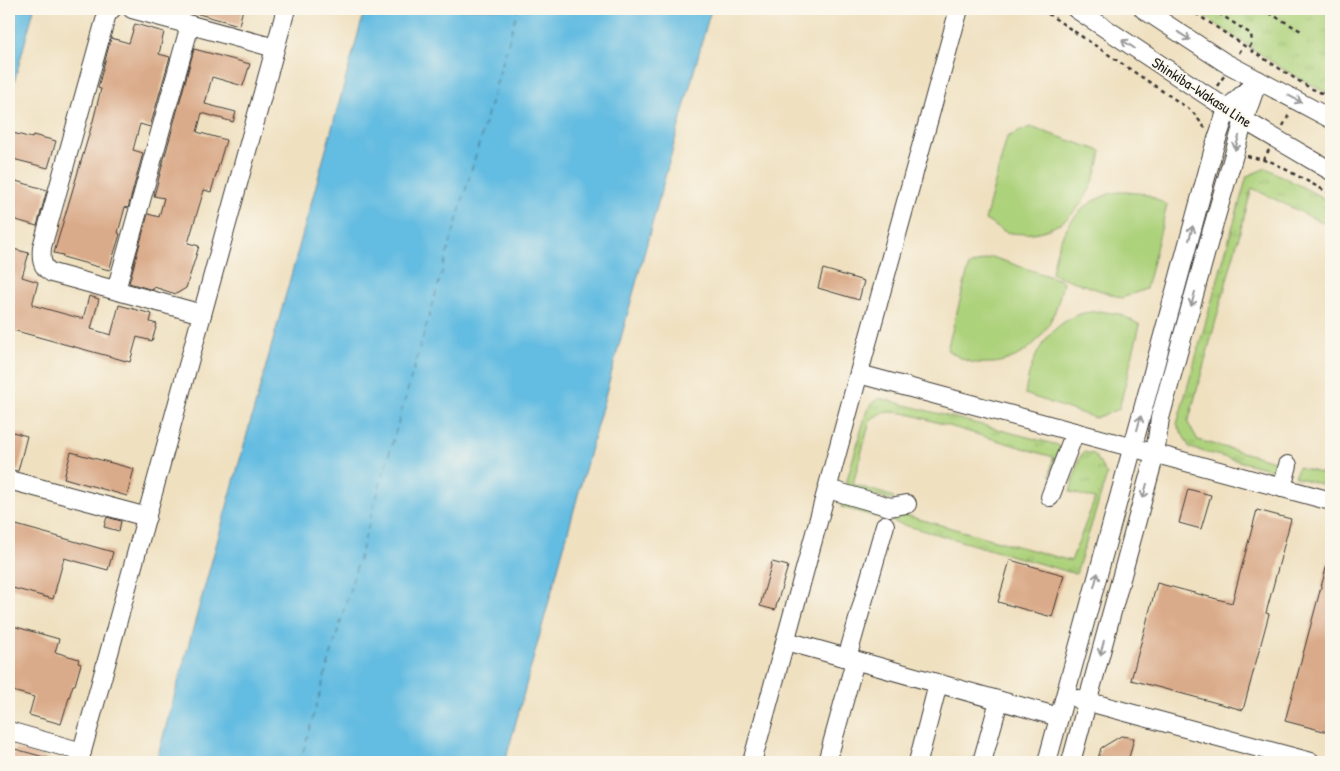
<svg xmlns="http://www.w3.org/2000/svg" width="1340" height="771" font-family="'Patrick Hand',sans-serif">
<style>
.grass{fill:url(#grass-tufts);stroke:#64774c}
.garden{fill:#add27b;stroke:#64774c}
.water{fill:#63bce1;stroke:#406c7e}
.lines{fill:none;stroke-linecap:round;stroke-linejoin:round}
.ferry{stroke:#385c6b;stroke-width:1;stroke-dasharray:6 5;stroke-linecap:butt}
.building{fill:#daab8a}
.minor-casing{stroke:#3c3935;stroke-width:20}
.path{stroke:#3c3935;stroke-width:2.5;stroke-dasharray:4 4;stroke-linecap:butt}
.minor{stroke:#fff;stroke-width:18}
.oneway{stroke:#999}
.labels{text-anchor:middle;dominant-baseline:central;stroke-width:4;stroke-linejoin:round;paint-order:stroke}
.street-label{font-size:15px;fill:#1c1c1c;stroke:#fbf7ec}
</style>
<defs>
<pattern id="grass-tufts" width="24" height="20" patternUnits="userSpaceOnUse" patternTransform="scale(1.25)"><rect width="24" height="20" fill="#add27b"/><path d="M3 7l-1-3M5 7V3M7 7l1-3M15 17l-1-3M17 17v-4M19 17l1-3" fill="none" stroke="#94b46a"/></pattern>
</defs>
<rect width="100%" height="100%" fill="#fbf7ec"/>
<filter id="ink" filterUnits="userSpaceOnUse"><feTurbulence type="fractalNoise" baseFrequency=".02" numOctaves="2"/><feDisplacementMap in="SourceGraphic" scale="10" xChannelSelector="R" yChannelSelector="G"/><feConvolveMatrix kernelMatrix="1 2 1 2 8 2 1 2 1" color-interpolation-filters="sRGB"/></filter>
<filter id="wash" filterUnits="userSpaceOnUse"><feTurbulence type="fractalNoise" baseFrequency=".0096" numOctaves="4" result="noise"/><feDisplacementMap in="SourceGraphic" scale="20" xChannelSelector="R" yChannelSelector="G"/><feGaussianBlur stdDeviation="1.12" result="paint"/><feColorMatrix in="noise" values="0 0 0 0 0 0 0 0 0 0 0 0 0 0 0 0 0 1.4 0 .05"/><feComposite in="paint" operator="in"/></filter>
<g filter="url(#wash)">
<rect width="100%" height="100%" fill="#efe0c0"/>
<g class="grass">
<path d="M 1193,9 L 1331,9 L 1331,95 L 1284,70 Z"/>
<path d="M 1266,168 L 1331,202 L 1331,227 L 1252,188 L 1188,423 L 1198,440 L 1278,462 L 1276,471 L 1190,448 L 1177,424 L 1247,176 Z"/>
<path d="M 879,398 L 1058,445 L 1060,447 L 1050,476 L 1053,457 L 909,414 C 895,412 881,409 870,421 L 853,484 L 894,497 L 893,500 L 845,487 L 867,410 L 872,403 Z"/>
<path d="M 1084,452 L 1094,454 L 1107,475 L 1076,574 L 841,507 L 843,500 L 890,511 L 1071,561 L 1095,499 L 1070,492 L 1080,457 Z"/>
<path d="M 1298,467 L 1331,476 L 1331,487 L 1295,477 Z"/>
</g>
<g class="garden">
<path d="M 1030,127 L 1101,151 C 1095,190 1075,227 1033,233 C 1025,234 1013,234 1006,232 C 999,229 992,224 985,220 L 1007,137 Z"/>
<path d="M 1126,192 L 1147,194 L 1167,205 L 1146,289 L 1122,298 L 1052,274 C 1056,240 1072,207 1107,195 C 1112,192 1120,192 1126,192 Z"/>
<path d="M 992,257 L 1063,281 C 1057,319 1037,357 994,363 C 987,363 975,364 968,361 C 961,359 954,354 947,350 L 969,266 Z"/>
<path d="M 1099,311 L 1120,314 L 1140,325 L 1119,409 L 1095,418 L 1025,394 C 1030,360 1045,327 1080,314 C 1086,312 1093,312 1099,311 Z"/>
</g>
<g class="water">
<path d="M 9,9 L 34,9 L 9,101 Z"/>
<path d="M 365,9 L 711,9 L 505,762 L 156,762 Z"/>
</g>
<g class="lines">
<path class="ferry" d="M 300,762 L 518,9"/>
</g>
<g id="blocks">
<g class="building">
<path d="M 192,9 L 243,9 L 239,25 L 191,12 Z"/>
<path d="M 135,24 L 164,32 L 159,54 L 170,57 L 150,127 L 140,124 L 133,150 L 143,153 L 128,208 L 125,207 L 118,233 L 120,234 L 109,270 L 63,257 L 63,255 L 54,253 L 93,121 L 101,89 L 98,88 L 111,38 L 129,43 Z"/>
<path d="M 194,49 L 250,64 L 243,86 L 212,77 L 205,104 L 236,112 L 233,122 L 202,113 L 197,132 L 226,140 L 211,192 L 204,190 L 188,243 L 199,246 L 186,288 L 176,294 L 154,287 L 153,290 L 129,283 L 148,214 L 159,217 L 164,198 L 154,196 Z"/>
<path d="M 9,132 L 32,138 L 33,135 L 56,141 L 48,168 L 9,158 Z"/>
<path d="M 9,179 L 47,190 L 37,226 L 9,218 Z"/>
<path d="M 9,248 L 29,253 L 22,277 L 38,282 L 32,305 L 83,319 L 89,296 L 99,299 L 91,329 L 111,335 L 119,305 L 152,314 L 150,322 L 157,324 L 152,341 L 137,337 L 130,362 L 9,329 Z"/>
<path d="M 823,269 L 864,281 L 859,300 L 818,288 Z"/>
<path d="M 9,431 L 27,436 L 18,471 L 9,470 Z"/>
<path d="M 71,452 L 134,469 L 127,496 L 64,478 Z"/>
<path d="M 1188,489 L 1211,495 L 1201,529 L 1179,523 Z"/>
<path d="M 1257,510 L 1291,519 L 1266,613 L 1269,614 L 1243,710 L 1131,680 L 1157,583 L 1232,603 Z"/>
<path d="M 107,517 L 121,521 L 119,531 L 104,527 Z"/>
<path d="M 9,523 L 113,552 L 108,570 L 64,558 L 53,599 L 9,587 Z"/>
<path d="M 1010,560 L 1064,575 L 1052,617 L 998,602 Z"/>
<path d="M 1328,561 L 1331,562 L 1331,733 L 1285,721 Z"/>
<path d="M 772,562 L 788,566 L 775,610 L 760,606 Z"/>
<path d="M 9,625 L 59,639 L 55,652 L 79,659 L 78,663 L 81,664 L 75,685 L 73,685 L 61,724 L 29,715 L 34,697 L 9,690 Z"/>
<path d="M 1121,736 L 1134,738 L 1128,762 L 1097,762 L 1101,748 Z"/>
<path d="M 15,749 L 51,759 L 51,762 L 12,762 Z"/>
</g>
</g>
</g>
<g filter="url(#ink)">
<use href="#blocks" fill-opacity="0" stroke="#3c3935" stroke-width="1"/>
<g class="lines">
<g class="minor-casing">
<g id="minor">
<path d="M 112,9 L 108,13 L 106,17 L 42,247 C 41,259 41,267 52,273 L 202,314"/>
<path d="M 132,9 L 275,48"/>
<path d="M 1076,9 L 1244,120 L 1331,171"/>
<path d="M 1143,9 L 1224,62 L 1331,119"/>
<path d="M 116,290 L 190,25"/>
<path d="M 859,374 L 1331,501"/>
<path d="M 9,480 L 147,517"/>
<path d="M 1282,488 L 1288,465"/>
<path d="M 828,489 L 890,507 L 907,504"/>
<path d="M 1050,497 L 1075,432"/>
<path d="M 786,641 L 1059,717"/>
<path d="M 847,658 L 885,525"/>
<path d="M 1078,699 L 1311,762"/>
<path d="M 9,731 L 82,752"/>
<path d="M 79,762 L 286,9"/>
<path d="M 752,762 L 959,9"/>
<path d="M 827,762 L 855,661"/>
<path d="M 918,762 L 938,684"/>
<path d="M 982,762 L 999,701"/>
<path d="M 1047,762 L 1214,148 L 1227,109 L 1258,80"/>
<path d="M 1071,762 L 1155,454 L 1160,418 L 1210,237 L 1244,120 L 1257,83"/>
</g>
</g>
<g class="path">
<path d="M 1041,9 L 1192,111 L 1205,128"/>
<path d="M 1189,9 L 1249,49"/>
<path d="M 1212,9 L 1251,34 L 1252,42 L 1249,49 L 1310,88 L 1331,97"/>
<path d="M 1262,9 L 1303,32"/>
<path d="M 1239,53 L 1243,46"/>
<path d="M 1217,86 L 1224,76"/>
<path d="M 1283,126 L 1290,113"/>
<path d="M 1247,156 L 1272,162 L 1331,194"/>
<path d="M 1263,160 L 1269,150"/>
</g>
<use href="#minor" class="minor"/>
</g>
<defs><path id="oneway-shaft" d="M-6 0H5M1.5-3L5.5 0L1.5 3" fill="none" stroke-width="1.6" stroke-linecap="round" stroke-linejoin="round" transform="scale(1.25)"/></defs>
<g class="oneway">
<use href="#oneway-shaft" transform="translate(1184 36) rotate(33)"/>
<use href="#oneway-shaft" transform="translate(1128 44) rotate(-146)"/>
<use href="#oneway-shaft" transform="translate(1295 99) rotate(28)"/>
<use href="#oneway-shaft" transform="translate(1237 143) rotate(107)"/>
<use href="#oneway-shaft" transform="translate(1191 233) rotate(-75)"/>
<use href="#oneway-shaft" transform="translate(1193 299) rotate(105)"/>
<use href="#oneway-shaft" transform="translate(1139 423) rotate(-75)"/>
<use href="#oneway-shaft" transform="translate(1145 491) rotate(105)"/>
<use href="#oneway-shaft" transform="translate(1096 580) rotate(-75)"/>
<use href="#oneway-shaft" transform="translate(1102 648) rotate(105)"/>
</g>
</g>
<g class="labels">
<g class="street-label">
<text transform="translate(1202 92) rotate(33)">Shinkiba-Wakasu Line</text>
</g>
</g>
<rect width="1340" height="771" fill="none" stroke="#fbf7ec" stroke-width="30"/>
</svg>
